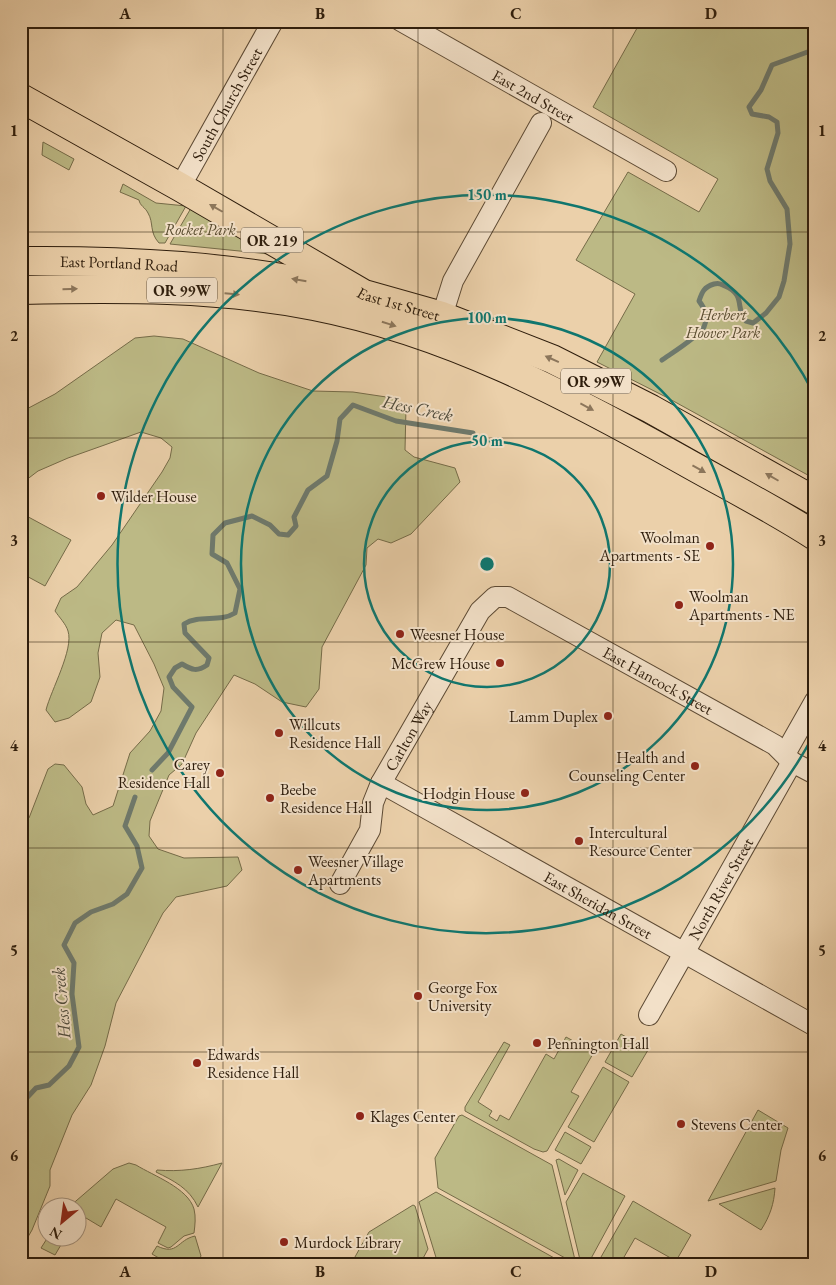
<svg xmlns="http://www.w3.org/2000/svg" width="836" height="1285" font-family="'EB Garamond',serif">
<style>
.green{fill:#bcb985;stroke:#756b48}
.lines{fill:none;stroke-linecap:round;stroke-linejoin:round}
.stream{stroke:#6e796c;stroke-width:5}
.street-casing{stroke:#5d4a34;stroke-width:22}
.primary-casing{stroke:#2e1d0c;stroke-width:30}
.street{stroke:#f2e0c8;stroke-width:20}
.primary{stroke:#ebd0aa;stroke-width:28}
.oneway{fill:#8c765b}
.grid{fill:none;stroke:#2e1d0c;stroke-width:1;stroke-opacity:0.55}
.ring{fill:none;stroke:#0f766e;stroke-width:2.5}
.poi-dot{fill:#8f2418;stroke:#f2e0c8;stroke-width:2}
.labels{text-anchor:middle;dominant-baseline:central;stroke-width:4;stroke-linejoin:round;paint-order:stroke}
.shield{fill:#f2e0c8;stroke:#695844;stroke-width:1}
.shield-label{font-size:15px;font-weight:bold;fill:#2e1d0c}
.street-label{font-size:16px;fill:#2e1d0c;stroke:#f2e0c8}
.park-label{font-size:16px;font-style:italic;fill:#594c30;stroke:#f2e0c8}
.poi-label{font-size:16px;fill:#2e1d0c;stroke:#f2e0c8;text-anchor:start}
.water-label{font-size:18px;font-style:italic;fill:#4e4b3c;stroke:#f2e0c8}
.centre{fill:#0f766e;stroke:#f2e0c8;stroke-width:2.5}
.ring-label{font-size:15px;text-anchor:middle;font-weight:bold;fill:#0f766e;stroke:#f2e0c8;stroke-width:4;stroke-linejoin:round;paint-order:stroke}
.neatline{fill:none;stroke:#2e1d0c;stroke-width:2}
.grid-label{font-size:16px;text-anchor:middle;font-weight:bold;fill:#2e1d0c}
</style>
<rect width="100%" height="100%" fill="#ebd0aa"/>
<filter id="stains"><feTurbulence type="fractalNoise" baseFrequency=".004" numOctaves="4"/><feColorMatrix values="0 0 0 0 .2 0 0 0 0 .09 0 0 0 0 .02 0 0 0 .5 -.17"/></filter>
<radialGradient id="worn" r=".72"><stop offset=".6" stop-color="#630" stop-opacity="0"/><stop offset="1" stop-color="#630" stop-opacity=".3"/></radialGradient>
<g class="green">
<path d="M 641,21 L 815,21 L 815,479 L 666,397 L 597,362 L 635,294 L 576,260 L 628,172 L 699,212 L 718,179 L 593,107 Z"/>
<path d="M 43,142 L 74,159 L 69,170 L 42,155 Z"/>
<path d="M 123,184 L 156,203 L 186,206 L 165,243 L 159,243 C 149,232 154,223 148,213 C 145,207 140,206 139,200 L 120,192 Z"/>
<path d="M 194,203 L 269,254 L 170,244 Z"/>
<path d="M 154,336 L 183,339 L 259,373 L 313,391 L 353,392 L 393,398 L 406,407 L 405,450 L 414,457 L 455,468 L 460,482 L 411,534 L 391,543 L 378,539 L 367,548 L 366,565 L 322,647 L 319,689 L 306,707 L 282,702 L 255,684 L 234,675 L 196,733 L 182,764 L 169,775 L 150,821 L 149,836 L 158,849 L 184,858 L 238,857 L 242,870 L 227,886 L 176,897 L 163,913 L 116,1003 L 105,1046 L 91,1085 L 72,1115 L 50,1170 L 50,1186 L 32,1230 L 21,1249 L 21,822 L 29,818 L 48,769 L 55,764 L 64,765 L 82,787 L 86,804 L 93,815 L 113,806 L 130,753 L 150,731 L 161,711 L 164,688 L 154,664 L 134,625 L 116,620 L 102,633 L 98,653 L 100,677 L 91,702 L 69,718 L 55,722 L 46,710 C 51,690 74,649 68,631 C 66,624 59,617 55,611 L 61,598 L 77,587 L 112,545 L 162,472 L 170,458 L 172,447 L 161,438 L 141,432 L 68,458 L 38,471 L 21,484 L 21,412 L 55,394 L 135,338 Z"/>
<path d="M 21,513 L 71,540 L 45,586 L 21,573 Z"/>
<path d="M 621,1034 L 648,1050 L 632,1077 L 605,1062 Z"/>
<path d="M 566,1037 L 594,1052 L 571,1092 L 579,1096 L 547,1151 L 543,1152 L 534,1149 L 465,1111 L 465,1107 L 504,1042 L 510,1045 L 478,1102 L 492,1111 L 489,1116 L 497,1121 L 500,1115 L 509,1120 L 546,1054 L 554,1059 Z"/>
<path d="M 603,1067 L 629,1082 L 594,1142 L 568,1127 Z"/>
<path d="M 758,1110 L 788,1128 L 781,1150 L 776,1181 L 708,1201 Z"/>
<path d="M 462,1115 L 552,1165 L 576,1264 L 438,1188 L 435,1158 L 459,1116 Z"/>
<path d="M 565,1132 L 591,1147 L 581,1164 L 555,1150 Z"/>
<path d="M 559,1159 L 578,1170 L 565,1195 L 556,1160 Z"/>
<path d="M 129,1163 L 136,1165 C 154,1176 188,1188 194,1209 C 196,1217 195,1225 194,1233 L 184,1236 L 171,1247 L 168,1248 L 158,1243 L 166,1227 L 116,1199 L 101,1227 L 86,1218 L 78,1222 L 78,1208 L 69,1207 L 113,1169 Z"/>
<path d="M 222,1163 L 198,1207 C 189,1188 174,1181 156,1172 L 157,1170 C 180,1172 200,1169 222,1163 Z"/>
<path d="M 583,1173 L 625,1196 L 588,1264 L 581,1264 L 566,1202 Z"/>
<path d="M 775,1188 C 774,1204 770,1216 761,1230 L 719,1204 Z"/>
<path d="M 436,1192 L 565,1264 L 438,1264 L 419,1202 Z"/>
<path d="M 633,1201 L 691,1235 L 676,1261 L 635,1238 L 620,1264 L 597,1264 Z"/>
<path d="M 413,1205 L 415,1206 L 428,1249 L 420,1264 L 351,1264 L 369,1232 Z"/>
<path d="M 195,1236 L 201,1256 L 196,1264 L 169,1264 L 152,1254 L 157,1246 C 178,1256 177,1240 195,1236 Z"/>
<path d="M 48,1237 L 65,1238 L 55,1255 L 41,1248 Z"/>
</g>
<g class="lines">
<g class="stream">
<path d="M 662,360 C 672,353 698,337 704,327 C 708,318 705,308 699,301 C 702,292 704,287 714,284 C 719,283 721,284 725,286 C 747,296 734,307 746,321 L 753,323 L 766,313 L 779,297 L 784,281 L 790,244 L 787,209 L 770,181 L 767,169 L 778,133 L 777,122 L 769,117 L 752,114 L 749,107 L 761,90 L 772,65 L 813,50 L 815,41"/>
<path d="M 152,770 L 168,753 L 192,707 L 173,687 L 169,677 L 175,668 L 182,664 C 192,670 197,672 207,665 L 209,658 L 185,633 L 184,624 C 200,614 219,623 235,613 L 240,589 L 227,563 L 212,554 L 213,535 L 225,523 L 252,516 L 270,525 L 279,534 L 288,535 L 296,526 L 294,517 L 308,490 L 327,476 L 337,441 L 340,419 L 353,405 L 396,421 L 473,433"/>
<path d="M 21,1104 L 36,1088 L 49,1085 L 69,1066 L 79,1047 L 72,994 L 74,963 L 64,945 L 75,923 L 91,912 L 113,904 L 127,894 L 142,868 L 137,846 L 125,826 L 135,797"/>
</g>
<g class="street-casing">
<g id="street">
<path id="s1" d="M 401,21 L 666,171"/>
<path id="s2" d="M 180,187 L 273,21"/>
<path d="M 442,316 L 453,281 L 541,123"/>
<path d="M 785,754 L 815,701"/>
<path id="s3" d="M 381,783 L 815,1026"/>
<path id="s4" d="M 340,884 L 370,830 L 373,803 L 381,783 L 480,611 L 495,597 L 508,597 L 775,745 L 792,762 L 815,774"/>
<path id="s5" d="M 649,1015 L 792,762"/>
</g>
</g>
<g class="primary-casing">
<g id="primary">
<path id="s6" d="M 21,98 L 180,187 L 364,294 L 442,316 L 552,359 L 651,409 L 815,501"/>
<path id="s7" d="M 21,261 C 131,260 233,266 340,289"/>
<path d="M 21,290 C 119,288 217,287 314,306 C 447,332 565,394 682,460 C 726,485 772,508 815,536"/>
</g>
</g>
<use href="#street" class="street"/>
<use href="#primary" class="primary"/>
</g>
<defs><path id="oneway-solid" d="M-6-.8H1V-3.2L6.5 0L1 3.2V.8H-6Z" transform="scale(1.25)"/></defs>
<g class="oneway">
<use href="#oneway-solid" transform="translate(216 208) rotate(-150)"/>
<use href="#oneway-solid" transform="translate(299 280) rotate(-170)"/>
<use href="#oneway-solid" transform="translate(70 289) rotate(-1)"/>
<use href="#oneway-solid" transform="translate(232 294) rotate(5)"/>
<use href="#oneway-solid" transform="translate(389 324) rotate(18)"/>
<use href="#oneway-solid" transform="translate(552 359) rotate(-156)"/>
<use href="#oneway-solid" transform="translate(587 407) rotate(28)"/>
<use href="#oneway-solid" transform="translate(699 469) rotate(29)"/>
<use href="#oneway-solid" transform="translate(772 477) rotate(-150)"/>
</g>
<path class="grid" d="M 223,21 L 223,1264M 418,21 L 418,1264M 613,21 L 613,1264M 21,232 L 815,232M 21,438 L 815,438M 21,642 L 815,642M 21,848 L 815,848M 21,1052 L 815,1052"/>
<g class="ring">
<circle cx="487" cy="564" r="123"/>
<circle cx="487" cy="564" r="246"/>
<path d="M814 734A369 369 0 1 1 814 394"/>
</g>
<g class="poi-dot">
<circle cx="101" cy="496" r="5"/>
<circle cx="710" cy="546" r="5"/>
<circle cx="679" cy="605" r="5"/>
<circle cx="400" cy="634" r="5"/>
<circle cx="500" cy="663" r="5"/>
<circle cx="608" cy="716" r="5"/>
<circle cx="279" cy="733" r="5"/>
<circle cx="695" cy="766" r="5"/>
<circle cx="220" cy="773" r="5"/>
<circle cx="525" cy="793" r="5"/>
<circle cx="270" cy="798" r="5"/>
<circle cx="579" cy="841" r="5"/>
<circle cx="298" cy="870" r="5"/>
<circle cx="418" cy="996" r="5"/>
<circle cx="537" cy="1043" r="5"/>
<circle cx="197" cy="1063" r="5"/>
<circle cx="360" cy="1116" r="5"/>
<circle cx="681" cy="1124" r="5"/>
<circle cx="284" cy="1242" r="5"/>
</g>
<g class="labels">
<g class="shield">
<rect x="241" y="227.5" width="62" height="25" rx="4"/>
<rect x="147" y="277.5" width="70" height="25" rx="4"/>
<rect x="561" y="368.5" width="70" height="25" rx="4"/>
</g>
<g class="shield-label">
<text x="272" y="240">OR 219</text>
<text x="182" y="290">OR 99W</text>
<text x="596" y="381">OR 99W</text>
</g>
<g class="street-label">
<text stroke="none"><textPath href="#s1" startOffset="152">East 2nd Street</textPath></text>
<text stroke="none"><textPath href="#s2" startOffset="95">South Church Street</textPath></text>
<text stroke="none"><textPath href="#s7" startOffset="98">East Portland Road</textPath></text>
<text stroke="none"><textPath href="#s6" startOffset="431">East 1st Street</textPath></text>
<text stroke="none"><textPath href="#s4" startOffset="514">East Hancock Street</textPath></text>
<text stroke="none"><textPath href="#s4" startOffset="165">Carlton Way</textPath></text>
<text stroke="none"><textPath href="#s5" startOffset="145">North River Street</textPath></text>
<text stroke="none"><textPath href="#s3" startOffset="249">East Sheridan Street</textPath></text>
</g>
<g class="park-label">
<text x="200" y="229">Rocket Park</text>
<text x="723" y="314">Herbert<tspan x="723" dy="18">Hoover Park</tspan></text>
</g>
<g class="poi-label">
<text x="111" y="496">Wilder House</text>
<text x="700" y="537" text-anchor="end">Woolman<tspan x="700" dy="18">Apartments - SE</tspan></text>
<text x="689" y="596">Woolman<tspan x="689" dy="18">Apartments - NE</tspan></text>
<text x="410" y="634">Weesner House</text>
<text x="490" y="663" text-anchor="end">McGrew House</text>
<text x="598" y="716" text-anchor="end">Lamm Duplex</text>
<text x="289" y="724">Willcuts<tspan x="289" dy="18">Residence Hall</tspan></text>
<text x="685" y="757" text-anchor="end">Health and<tspan x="685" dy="18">Counseling Center</tspan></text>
<text x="210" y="764" text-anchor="end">Carey<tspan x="210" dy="18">Residence Hall</tspan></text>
<text x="280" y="789">Beebe<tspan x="280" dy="18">Residence Hall</tspan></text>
<text x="515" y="793" text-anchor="end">Hodgin House</text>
<text x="589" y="832">Intercultural<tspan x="589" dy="18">Resource Center</tspan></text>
<text x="308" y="861">Weesner Village<tspan x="308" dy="18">Apartments</tspan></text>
<text x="428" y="987">George Fox<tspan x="428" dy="18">University</tspan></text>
<text x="547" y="1043">Pennington Hall</text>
<text x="207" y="1054">Edwards<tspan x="207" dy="18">Residence Hall</tspan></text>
<text x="370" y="1116">Klages Center</text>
<text x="691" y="1124">Stevens Center</text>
<text x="294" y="1242">Murdock Library</text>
</g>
<g class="water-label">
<text transform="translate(418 408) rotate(12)">Hess Creek</text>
<text transform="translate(61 1003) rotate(-95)">Hess Creek</text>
</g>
</g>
<circle cx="487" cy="564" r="8" class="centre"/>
<g class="ring-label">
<text x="487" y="200">150 m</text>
<text x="487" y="323">100 m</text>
<text x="487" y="446">50 m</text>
</g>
<rect width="836" height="1285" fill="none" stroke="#ebd0aa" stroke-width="55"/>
<g transform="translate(62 1222) rotate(209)"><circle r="24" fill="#f2e0c8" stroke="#a4927d"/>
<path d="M0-4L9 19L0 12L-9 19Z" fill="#8f2418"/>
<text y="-8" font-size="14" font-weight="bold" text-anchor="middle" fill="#2e1d0c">N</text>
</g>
<rect x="28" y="28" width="780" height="1230" class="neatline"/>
<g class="grid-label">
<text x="125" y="19">A</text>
<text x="320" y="19">B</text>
<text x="516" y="19">C</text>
<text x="711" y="19">D</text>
<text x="14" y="136">1</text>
<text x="822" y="136">1</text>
<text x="14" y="341">2</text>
<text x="822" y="341">2</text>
<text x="14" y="546">3</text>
<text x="822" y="546">3</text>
<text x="14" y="751">4</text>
<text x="822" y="751">4</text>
<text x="14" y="956">5</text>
<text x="822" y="956">5</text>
<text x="14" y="1161">6</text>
<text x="822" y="1161">6</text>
<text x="125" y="1277">A</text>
<text x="320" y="1277">B</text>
<text x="516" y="1277">C</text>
<text x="711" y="1277">D</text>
</g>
<rect width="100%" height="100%" filter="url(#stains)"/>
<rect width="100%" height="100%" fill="url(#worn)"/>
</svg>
